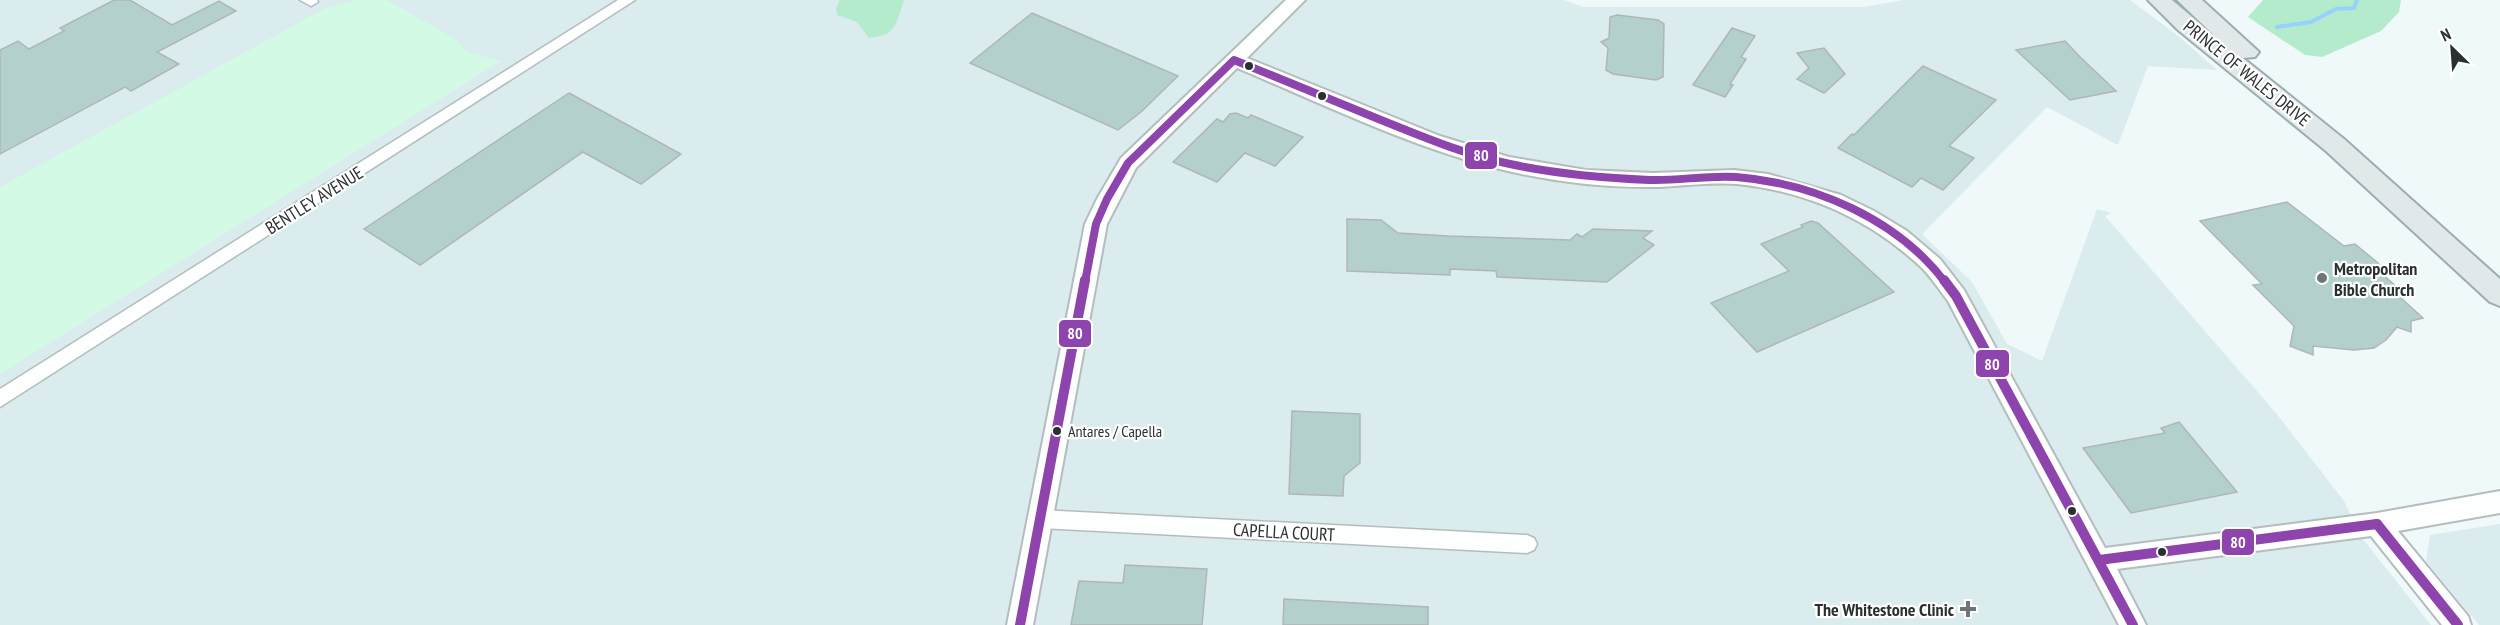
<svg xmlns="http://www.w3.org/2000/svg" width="2500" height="625" font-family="'PT Sans Narrow',sans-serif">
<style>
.built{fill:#daeced}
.green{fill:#d3fae4}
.forest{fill:#b4ebcd}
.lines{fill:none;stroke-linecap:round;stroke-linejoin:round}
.stream{stroke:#97d2fd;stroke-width:4}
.building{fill:#b4d0cc;stroke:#afb7b6;stroke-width:1.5}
.minor-casing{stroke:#b5bcbd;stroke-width:3}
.tertiary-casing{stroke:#b5bcbd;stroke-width:4}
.primary-casing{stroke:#9cadb1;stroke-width:4}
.minor{fill:#fdfefe;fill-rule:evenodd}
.tertiary{fill:#fdfefe;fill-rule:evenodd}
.primary{fill:#e0e8ea;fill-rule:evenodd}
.bus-1-far1-casing{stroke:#fff;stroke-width:12}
.bus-1-casing{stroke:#fff;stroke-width:14}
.bus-1-far1{stroke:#8e44ad;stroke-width:8}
.bus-1{stroke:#8e44ad;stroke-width:10}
.bus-dot{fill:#293030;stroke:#fff;stroke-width:2}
.poi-dot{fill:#6e7677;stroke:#fff;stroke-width:2}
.labels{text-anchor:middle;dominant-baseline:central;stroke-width:4.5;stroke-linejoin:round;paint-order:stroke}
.bus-label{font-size:16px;fill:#293030;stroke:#fff;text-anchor:start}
.street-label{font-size:18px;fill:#293030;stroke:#fff}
.poi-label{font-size:18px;font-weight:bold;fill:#293030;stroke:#fff;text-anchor:start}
.line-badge{stroke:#fff;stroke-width:2}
.badge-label{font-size:16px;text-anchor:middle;font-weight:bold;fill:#fff}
</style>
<rect width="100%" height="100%" fill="#eff9fa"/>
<g class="built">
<path d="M 0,0 L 1563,0 L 1584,7 L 1863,7 L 1904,0 L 2130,0 L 2177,35 L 2217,70 L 2148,66 L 2118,145 L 2047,107 L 1922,234 L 1972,282 L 2007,344 L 2042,361 L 2097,209 L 2111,213 L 2105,216 L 2276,413 L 2344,501 L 2362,538 L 2431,625 L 0,625 Z"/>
<path d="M 2500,524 L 2500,625 L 2479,625 L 2426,561 L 2430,535 Z"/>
</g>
<path class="green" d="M 356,0 L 386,0 L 454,38 L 467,52 L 501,61 L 0,374 L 0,187 L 322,10 Z"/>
<g class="forest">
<path d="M 840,0 L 904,0 C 896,24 897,35 869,38 L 857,22 L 837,15 L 836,9 Z"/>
<path d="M 2263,0 L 2401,0 L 2399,12 L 2381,31 L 2322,57 L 2305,55 L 2248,17 Z"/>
</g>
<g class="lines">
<path class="stream" d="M 2277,27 L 2311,22 L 2336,9 L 2354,8 L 2357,0"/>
</g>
<g class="building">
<path d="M 114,0 L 130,0 L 172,25 L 219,1 L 236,11 L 157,52 L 179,64 L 131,91 L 125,87 L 0,154 L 0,50 L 18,41 L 29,49 L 64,31 L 60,28 Z"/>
<path d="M 1032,13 L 1178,76 L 1141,112 L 1118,130 L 970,63 Z"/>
<path d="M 1617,15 L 1658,20 L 1664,24 L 1663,77 L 1656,80 L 1613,74 L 1606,70 L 1608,48 L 1601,42 L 1609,38 L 1610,17 Z"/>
<path d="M 1732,28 L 1755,36 L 1741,57 L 1746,59 L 1730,84 L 1733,85 L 1725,97 L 1693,85 Z"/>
<path d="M 2065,41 L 2080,57 L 2116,91 L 2070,100 L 2016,50 Z"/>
<path d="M 1824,48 L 1845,74 L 1824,93 L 1797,79 L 1809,68 L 1797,53 Z"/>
<path d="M 1923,66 L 1996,100 L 1949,146 L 1974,158 L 1943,190 L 1921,178 L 1912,187 L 1838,148 L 1852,134 L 1854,135 Z"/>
<path d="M 569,93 L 681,154 L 641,184 L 583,152 L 420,265 L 364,229 Z"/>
<path d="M 1236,113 L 1248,118 L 1251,115 L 1303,137 L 1275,166 L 1245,153 L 1217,182 L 1173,162 L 1217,119 L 1223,122 L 1230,114 Z"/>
<path d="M 2287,202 L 2344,246 L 2355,244 L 2378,263 L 2385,271 L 2380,272 L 2408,297 L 2401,298 L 2423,318 L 2411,321 L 2411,332 L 2397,327 L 2386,340 L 2374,348 L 2354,350 L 2313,346 L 2313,355 L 2290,346 L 2294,326 L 2253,285 L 2262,284 L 2200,221 Z"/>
<path d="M 1347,219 L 1381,220 L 1398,233 L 1448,236 L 1570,240 L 1577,234 L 1582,237 L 1593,229 L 1652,231 L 1643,238 L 1654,245 L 1607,282 L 1497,277 L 1496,271 L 1450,269 L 1450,275 L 1347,271 Z"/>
<path d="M 1811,221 L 1818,223 L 1894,292 L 1757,352 L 1711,303 L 1789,271 L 1761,244 L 1803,227 L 1801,225 Z"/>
<path d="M 1292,411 L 1360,414 L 1360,463 L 1344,476 L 1343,496 L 1289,494 Z"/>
<path d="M 2179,422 L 2237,492 L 2131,513 L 2083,448 L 2165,433 L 2161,428 Z"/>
<path d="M 1125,565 L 1207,569 L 1202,625 L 1071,625 L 1079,581 L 1123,583 Z"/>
<path d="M 1284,599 L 1428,607 L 1428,625 L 1283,625 Z"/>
</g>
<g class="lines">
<g class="minor-casing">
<g id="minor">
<path d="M 300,0 L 317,0 L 318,2 L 311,6 Z"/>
<path d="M 618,0 L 635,0 L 0,407 L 0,389 Z"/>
<path d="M 1040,510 L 1527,535 L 1534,538 L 1537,544 L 1534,550 L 1527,553 L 1040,528 L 1033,525 L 1030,519 L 1033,513 Z"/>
</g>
</g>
<g class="tertiary-casing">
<path id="tertiary" d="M 1286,0 L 1305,0 L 1247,58 L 1440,136 L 1509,157 L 1586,170 L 1653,173 L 1734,170 L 1768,174 L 1841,195 L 1874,211 L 1907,231 L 1940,259 L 1964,290 L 2105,548 L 2377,513 L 2500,491 L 2500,513 L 2398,531 L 2468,616 L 2471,625 L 2442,625 L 2371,536 L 2117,569 L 2146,625 L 2119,625 L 1948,301 C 1940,291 1932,278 1923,269 C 1872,220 1807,191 1737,184 C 1711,182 1682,186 1656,187 C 1607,188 1555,182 1508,171 C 1416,150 1323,104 1237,68 L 1136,168 L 1107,224 L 1033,625 L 1007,625 L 1085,224 L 1097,199 L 1121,158 Z"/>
</g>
<g class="primary-casing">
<path id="primary" d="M 2148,0 L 2172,0 L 2217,38 L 2177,0 L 2202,0 L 2259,52 L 2255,57 L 2243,58 L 2344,139 L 2500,279 L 2500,306 L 2490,302 L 2326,151 L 2178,30 Z"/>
</g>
<use href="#minor" class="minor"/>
<use href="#tertiary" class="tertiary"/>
<use href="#primary" class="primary"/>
<g class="bus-1-far1-casing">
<path id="bus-1-far1" d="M 1085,282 L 1096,224 L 1107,199 L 1128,163 L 1234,60 C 1283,80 1332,100 1381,120 C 1423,137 1466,155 1510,164 C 1556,174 1603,178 1650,180 C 1678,181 1707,175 1736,177 C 1814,183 1897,219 1945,282"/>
</g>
<g class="bus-1-casing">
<g id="bus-1">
<path d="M 1944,280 L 1956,296 L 2133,625"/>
<path d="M 2377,524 L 2458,625"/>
<path d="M 2099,560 L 2377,524"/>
<path d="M 1020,625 L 1085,280"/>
</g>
</g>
<use href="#bus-1-far1" class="bus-1-far1"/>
<use href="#bus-1" class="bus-1"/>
</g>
<g class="bus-dot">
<circle cx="1249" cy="66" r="5"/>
<circle cx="1322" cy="96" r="5"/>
<circle cx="1057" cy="431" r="5"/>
<circle cx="2072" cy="511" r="5"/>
<circle cx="2162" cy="552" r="5"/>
</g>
<g class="poi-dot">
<circle cx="2322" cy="278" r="6"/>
<path d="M1965 600h6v6h6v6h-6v6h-6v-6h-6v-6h6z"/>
</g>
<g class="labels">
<g class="bus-label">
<text x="1068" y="431">Antares / Capella</text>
</g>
<g class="street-label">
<text transform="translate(2247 73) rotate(39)">PRINCE OF WALES DRIVE</text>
<text transform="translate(314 200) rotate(-32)">BENTLEY AVENUE</text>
<text transform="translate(1284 532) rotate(3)">CAPELLA COURT</text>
</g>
<g class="poi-label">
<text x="2334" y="268">Metropolitan<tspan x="2334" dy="21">Bible Church</tspan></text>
<text x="1954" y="609" text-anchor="end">The Whitestone Clinic</text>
</g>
</g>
<g class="line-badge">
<rect x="1464" y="141" width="34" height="29" rx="6" fill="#8e44ad"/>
<rect x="1058" y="319" width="34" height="29" rx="6" fill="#8e44ad"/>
<rect x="1975" y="349" width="35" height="29" rx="6" fill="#8e44ad"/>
<rect x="2221" y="528" width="34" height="28" rx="6" fill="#8e44ad"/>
</g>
<g class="badge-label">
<text x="1481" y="161">80</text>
<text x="1075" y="339">80</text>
<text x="1992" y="370">80</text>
<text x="2238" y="548">80</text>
</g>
<g transform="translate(2452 48) rotate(335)" stroke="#ffffff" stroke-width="4.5" paint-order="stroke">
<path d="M0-4.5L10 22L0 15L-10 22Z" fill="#293030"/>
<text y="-9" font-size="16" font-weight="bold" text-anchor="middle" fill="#293030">N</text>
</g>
</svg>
